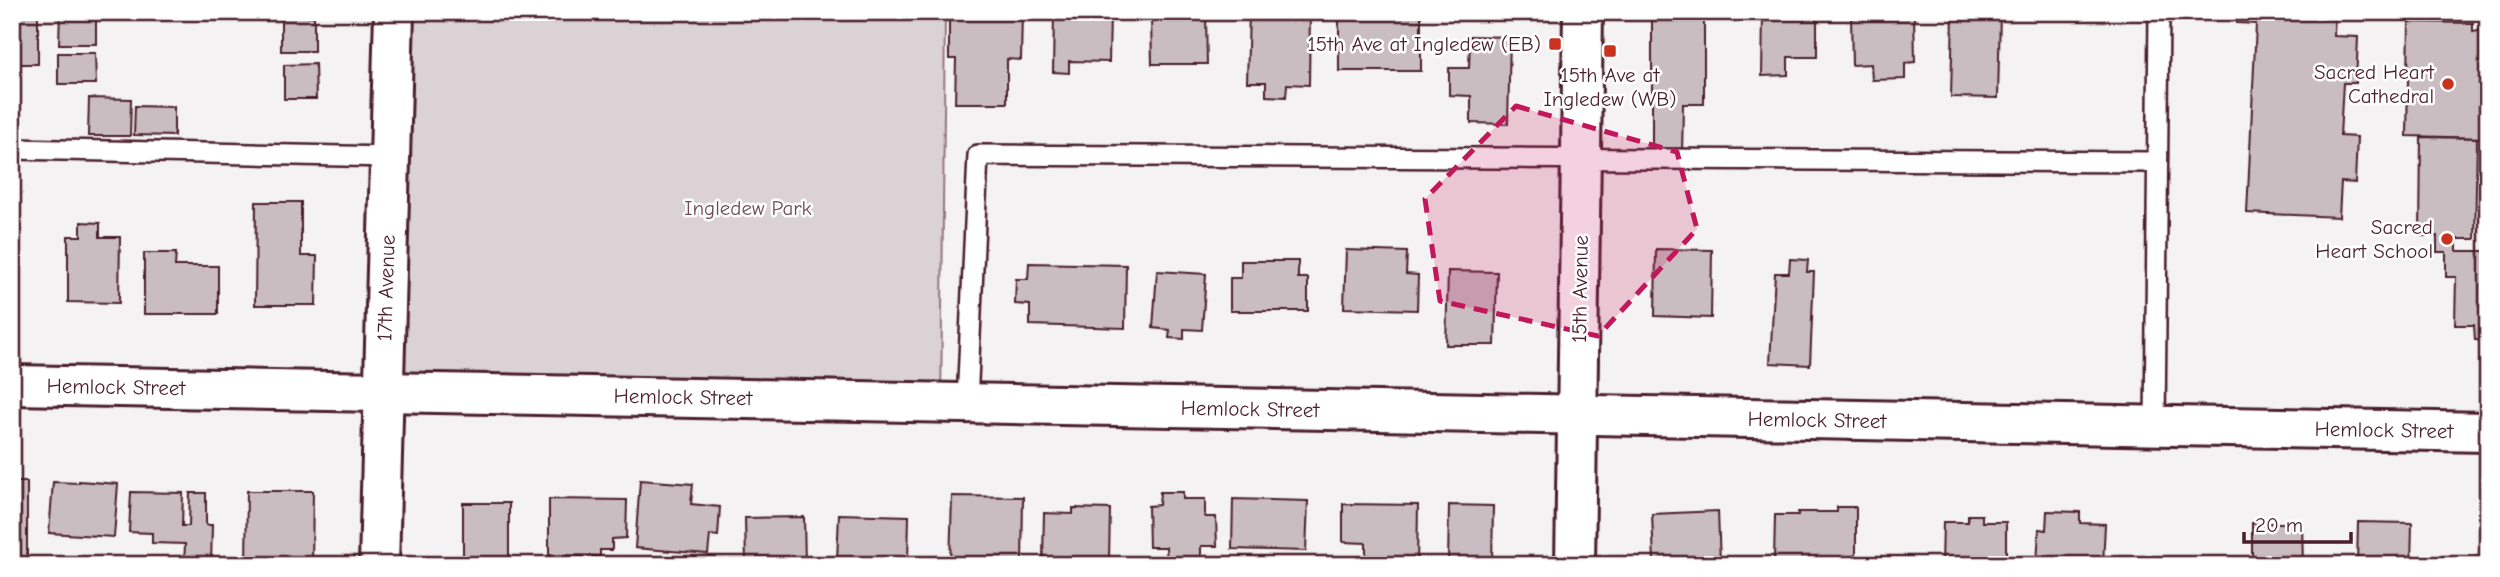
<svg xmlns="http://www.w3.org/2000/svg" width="2500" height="577" font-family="'Comic Neue',sans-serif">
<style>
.green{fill:#dbd2d5;stroke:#927880;stroke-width:2}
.building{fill:#cabdc1;stroke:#4a1f2b;stroke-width:2}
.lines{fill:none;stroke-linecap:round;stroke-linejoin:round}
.lane-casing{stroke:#4a1f2b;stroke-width:24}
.street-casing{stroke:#4a1f2b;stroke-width:44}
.secondary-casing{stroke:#4a1f2b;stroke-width:44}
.lane{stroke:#fff;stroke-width:19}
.street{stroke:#fff;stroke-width:38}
.secondary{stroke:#fff;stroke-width:38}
.marked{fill:#c2185b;fill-opacity:0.2;stroke:#c2185b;stroke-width:5;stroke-dasharray:14 9;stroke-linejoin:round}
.poi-dot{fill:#c8321e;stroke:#fff;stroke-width:2.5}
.labels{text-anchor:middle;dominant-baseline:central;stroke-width:5;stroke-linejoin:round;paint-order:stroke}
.poi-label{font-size:21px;fill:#4a1f2b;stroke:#fff;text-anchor:end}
.park-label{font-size:21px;fill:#6e4c56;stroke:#fff}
.street-label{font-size:21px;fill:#4a1f2b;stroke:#fff}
</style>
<rect width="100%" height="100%" fill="#f4f2f2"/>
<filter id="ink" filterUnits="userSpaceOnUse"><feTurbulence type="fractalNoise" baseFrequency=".0143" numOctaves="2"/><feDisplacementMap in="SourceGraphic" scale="14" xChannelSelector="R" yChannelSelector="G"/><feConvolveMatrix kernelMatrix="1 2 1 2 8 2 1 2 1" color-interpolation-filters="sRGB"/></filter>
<g filter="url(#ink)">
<path class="green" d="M 404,12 L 945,12 L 941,409 L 400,390 Z"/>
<g class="building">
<rect x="12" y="12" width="26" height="52"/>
<path d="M 60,12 L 96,12 L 96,44 L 59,44 Z"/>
<path d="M 949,12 L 1022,12 L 1021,60 L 1007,59 L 1007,103 L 955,103 L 956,59 L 949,59 Z"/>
<path d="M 1054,12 L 1110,13 L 1109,62 L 1069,61 L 1069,73 L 1053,72 Z"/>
<path d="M 1249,12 L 1310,12 L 1309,85 L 1287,84 L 1286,97 L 1266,96 L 1266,82 L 1247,82 Z"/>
<rect x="1339" y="12" width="82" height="59"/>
<path d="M 1671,12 L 1692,12 L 1692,15 L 1704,16 L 1704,104 L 1683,104 L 1682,155 L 1652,155 L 1652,16 L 1671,16 Z"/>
<path d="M 1784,12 L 1817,15 L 1817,57 L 1788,57 L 1788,75 L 1762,76 L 1763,14 L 1784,14 Z"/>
<path d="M 1953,12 L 2000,13 L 1998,98 L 1951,97 Z"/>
<path d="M 2237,12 L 2335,12 L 2334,36 L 2358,37 L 2356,83 L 2343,83 L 2340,136 L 2357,137 L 2355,183 L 2341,182 L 2339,217 L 2247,213 L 2256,24 L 2237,23 Z"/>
<path d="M 1914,13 L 1915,62 L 1905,63 L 1905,79 L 1872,80 L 1871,64 L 1852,65 L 1851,16 Z"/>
<path d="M 1206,15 L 1207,64 L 1152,64 L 1151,16 Z"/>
<rect x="281" y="16" width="33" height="35"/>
<path d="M 2409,22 L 2473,23 L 2473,32 L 2488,29 L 2488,138 L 2407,136 Z"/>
<path d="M 1470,36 L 1510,37 L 1508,124 L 1471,123 L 1471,96 L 1449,95 L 1449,68 L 1469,68 Z"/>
<path d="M 58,53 L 95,53 L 96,84 L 58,84 Z"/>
<path d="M 315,64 L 316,99 L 284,99 L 284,65 Z"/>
<path d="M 89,98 L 131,99 L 130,136 L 88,136 Z"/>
<path d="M 135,106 L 174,107 L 174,136 L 134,135 Z"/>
<path d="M 2421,137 L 2477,138 L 2475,239 L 2457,239 L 2457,251 L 2488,251 L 2488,341 L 2475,340 L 2474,325 L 2455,325 L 2456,277 L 2446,277 L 2446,252 L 2437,252 L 2437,236 L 2420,236 Z"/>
<path d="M 256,202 L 301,202 L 301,256 L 317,256 L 316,305 L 255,305 Z"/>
<path d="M 81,222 L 100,223 L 100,237 L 120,237 L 119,303 L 68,302 L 68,236 L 81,236 Z"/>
<path d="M 1656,249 L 1712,250 L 1711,318 L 1655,316 Z"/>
<path d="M 1346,250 L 1407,252 L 1406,274 L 1418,275 L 1417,310 L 1344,308 Z"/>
<path d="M 144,253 L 176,253 L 175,266 L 218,266 L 218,314 L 144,314 Z"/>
<path d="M 1790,259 L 1808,260 L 1807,272 L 1814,272 L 1810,365 L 1770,363 L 1775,273 L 1789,273 Z"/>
<path d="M 1241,261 L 1298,261 L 1298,278 L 1308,278 L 1308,311 L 1230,311 L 1230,278 L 1241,278 Z"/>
<path d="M 1029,263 L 1126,265 L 1125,328 L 1030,325 L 1030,305 L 1015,304 L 1016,279 L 1028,279 Z"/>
<path d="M 1157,271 L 1206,274 L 1202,330 L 1184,329 L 1184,339 L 1169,338 L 1170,330 L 1153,328 Z"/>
<path d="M 1448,271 L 1497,272 L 1495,345 L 1446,345 Z"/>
<path d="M 640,480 L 693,484 L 691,504 L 720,507 L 718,536 L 710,535 L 708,554 L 635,548 Z"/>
<path d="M 79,481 L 118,484 L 114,537 L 49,533 L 53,482 L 79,483 Z"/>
<rect x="12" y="482" width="15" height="80"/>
<path d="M 247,491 L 313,491 L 312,565 L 246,565 Z"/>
<path d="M 131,492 L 183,493 L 182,526 L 189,526 L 190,493 L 206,493 L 206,525 L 212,525 L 211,565 L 184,565 L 185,544 L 152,543 L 152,533 L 129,532 Z"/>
<path d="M 1160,492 L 1183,492 L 1183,499 L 1205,499 L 1205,517 L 1216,517 L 1217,546 L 1201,546 L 1201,565 L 1167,565 L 1166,547 L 1149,547 L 1148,506 L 1159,505 Z"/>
<path d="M 952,496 L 1023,497 L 1022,565 L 950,565 Z"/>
<path d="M 549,499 L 627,500 L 626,538 L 612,539 L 612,550 L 600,550 L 600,556 L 549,555 Z"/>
<path d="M 1233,499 L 1308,501 L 1306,551 L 1232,549 Z"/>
<rect x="463" y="503" width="46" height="62"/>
<path d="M 1343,504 L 1418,505 L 1417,565 L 1366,565 L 1366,543 L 1343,542 Z"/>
<path d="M 1449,505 L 1493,506 L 1492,565 L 1448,565 Z"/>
<path d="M 1837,507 L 1856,507 L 1856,565 L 1805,565 L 1805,561 L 1774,561 L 1775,515 L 1798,515 L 1798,512 L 1837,512 Z"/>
<path d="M 1073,508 L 1110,509 L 1109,559 L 1043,558 L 1044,513 L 1073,514 Z"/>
<path d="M 1718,511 L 1720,564 L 1681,565 L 1681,560 L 1654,561 L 1652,514 Z"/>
<path d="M 2047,511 L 2080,512 L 2080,523 L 2105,524 L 2103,565 L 2037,565 L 2039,529 L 2046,530 Z"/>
<path d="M 839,514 L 909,516 L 908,562 L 837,561 Z"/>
<path d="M 1968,515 L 1982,515 L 1982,522 L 2006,522 L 2006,565 L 1942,565 L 1943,522 L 1968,522 Z"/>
<path d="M 804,517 L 805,563 L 746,564 L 745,518 Z"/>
<path d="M 2358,522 L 2412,523 L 2411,565 L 2357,565 Z"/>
<path d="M 2252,523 L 2302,523 L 2303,565 L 2252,565 Z"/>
</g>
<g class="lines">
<g class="lane-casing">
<g id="lane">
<path d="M 12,149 L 391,157"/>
<path d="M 967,404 L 978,155 L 2156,162"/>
<path d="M 2155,427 L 2159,12"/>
</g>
</g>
<g class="street-casing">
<g id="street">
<path d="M 12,385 L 2488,432"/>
<path d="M 1575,565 L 1583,12"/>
</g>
</g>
<g class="secondary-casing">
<path id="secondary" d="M 379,565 L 394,12"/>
</g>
<use href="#lane" class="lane"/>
<use href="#street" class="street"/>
<use href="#secondary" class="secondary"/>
</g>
</g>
<path class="marked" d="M 1516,106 L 1677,152 L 1697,229 L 1598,336 L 1440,301 L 1425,199 Z"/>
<g class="poi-dot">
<rect x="1548" y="37" width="14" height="14" rx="3.5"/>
<rect x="1603" y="44" width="14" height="14" rx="3.5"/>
<circle cx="2448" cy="84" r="7"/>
<circle cx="2447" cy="239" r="7"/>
</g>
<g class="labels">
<g class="poi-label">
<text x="1541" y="44">15th Ave at Ingledew (EB)</text>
<text x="2434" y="72">Sacred Heart<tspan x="2434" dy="24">Cathedral</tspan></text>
<text x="1610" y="75" text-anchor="middle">15th Ave at<tspan x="1610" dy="24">Ingledew (WB)</tspan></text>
<text x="2433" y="227">Sacred<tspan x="2433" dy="24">Heart School</tspan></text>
</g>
<g class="park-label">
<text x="748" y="208">Ingledew Park</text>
</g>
<g class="street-label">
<text transform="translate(386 288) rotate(-88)">17th Avenue</text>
<text transform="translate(1580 289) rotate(-89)">15th Avenue</text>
<text transform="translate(116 387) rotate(1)">Hemlock Street</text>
<text transform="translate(683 397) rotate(1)">Hemlock Street</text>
<text transform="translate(1250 409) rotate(1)">Hemlock Street</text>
<text transform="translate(1817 420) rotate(1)">Hemlock Street</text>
<text transform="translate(2384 430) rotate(1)">Hemlock Street</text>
</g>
</g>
<rect width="2500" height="577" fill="none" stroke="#fff" stroke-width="42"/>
<rect x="21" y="21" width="2458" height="535" fill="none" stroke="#4a1f2b" stroke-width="2.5" filter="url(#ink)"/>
<path d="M2244 532v10h107v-10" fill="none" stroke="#4a1f2b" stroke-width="3.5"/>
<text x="2255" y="532" font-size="21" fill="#4a1f2b" stroke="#ffffff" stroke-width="5" paint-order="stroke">20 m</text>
</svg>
